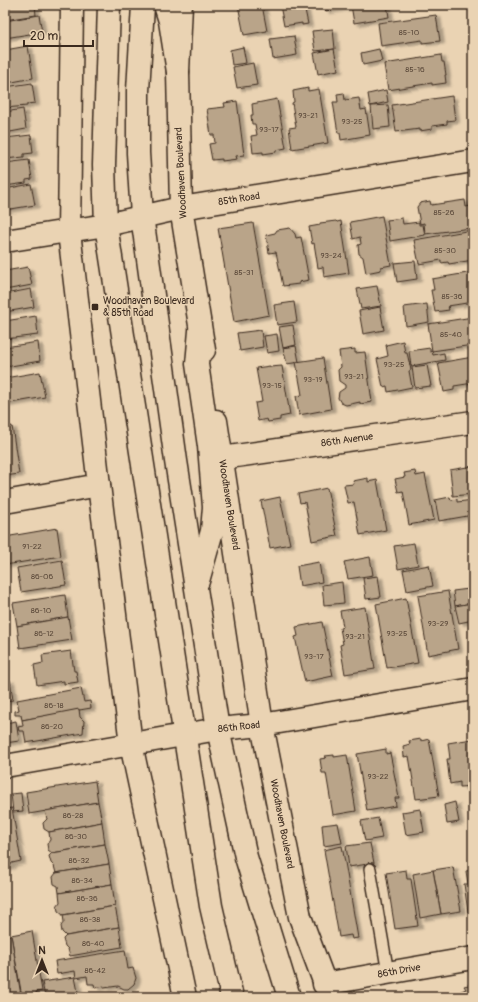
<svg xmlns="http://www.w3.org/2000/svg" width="478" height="1002" font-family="Pangolin,sans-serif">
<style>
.building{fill:#b9a489;stroke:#3b2a1e;filter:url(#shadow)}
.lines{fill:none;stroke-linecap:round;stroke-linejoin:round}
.lane-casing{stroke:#3b2a1e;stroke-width:14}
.street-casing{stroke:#3b2a1e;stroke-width:25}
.primary-casing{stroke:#3b2a1e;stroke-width:25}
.lane{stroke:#ead3b3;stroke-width:11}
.street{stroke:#ead3b3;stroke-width:22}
.primary{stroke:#ead3b3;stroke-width:22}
.poi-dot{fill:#3b2a1e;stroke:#ead3b3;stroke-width:1.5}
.labels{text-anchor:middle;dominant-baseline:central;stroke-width:3;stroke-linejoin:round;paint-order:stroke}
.number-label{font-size:8px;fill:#5a4839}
.street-label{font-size:10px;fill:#3b2a1e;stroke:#ead3b3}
.poi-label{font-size:10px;fill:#3b2a1e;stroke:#ead3b3;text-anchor:start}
</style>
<defs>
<filter id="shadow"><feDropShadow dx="4.5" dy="2.5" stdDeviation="1" flood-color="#0004"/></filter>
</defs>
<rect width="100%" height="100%" fill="#ead3b3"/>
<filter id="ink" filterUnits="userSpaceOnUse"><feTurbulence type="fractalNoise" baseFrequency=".025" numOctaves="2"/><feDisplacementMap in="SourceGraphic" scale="8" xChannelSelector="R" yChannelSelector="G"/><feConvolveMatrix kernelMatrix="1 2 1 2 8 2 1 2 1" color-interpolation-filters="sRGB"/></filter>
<g filter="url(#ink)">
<g class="building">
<path d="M 5,5 L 35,5 L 36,15 L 5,20 Z"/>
<path d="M 238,5 L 262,5 L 267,31 L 244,35 Z"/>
<path d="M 280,5 L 304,5 L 308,24 L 302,25 L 302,23 L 284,26 Z"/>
<path d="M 324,5 L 347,5 L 348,7 L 325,11 Z"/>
<path d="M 351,5 L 387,5 L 389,17 L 354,23 Z"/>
<path d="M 39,15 L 42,32 L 5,38 L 5,21 Z"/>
<path d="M 436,15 L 440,41 L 422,43 L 422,40 L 381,46 L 378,23 Z"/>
<path d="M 333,29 L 335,49 L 315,51 L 312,31 Z"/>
<path d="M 294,36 L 297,55 L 273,59 L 270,39 Z"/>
<path d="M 28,46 L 33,78 L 7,83 L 6,79 L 5,79 L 5,50 Z"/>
<path d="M 243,47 L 246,63 L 232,65 L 230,50 Z"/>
<path d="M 334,49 L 338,70 L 318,74 L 314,53 Z"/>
<path d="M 379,49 L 382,61 L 363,65 L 361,53 Z"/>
<path d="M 441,55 L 442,62 L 444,62 L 446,75 L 445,75 L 446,83 L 432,85 L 432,83 L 388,90 L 384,64 Z"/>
<path d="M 253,63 L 257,85 L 237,88 L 233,67 Z"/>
<path d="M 32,83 L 35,103 L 27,104 L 27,106 L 5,108 L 5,87 Z"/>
<path d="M 308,88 L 308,91 L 319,89 L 328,143 L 292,149 L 289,128 L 296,127 L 292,103 L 294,102 L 293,91 Z"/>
<path d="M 386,90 L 388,102 L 370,106 L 368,94 Z"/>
<path d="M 344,93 L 345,100 L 359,98 L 361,110 L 366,109 L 370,135 L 341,140 L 340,133 L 338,133 L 333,102 L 338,102 L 337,94 Z"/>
<path d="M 452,96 L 455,120 L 447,121 L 447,124 L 432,126 L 432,129 L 420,131 L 420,129 L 396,132 L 392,105 Z"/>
<path d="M 277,99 L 286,148 L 276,150 L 276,152 L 263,154 L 263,152 L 253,153 L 251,136 L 257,135 L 255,124 L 252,124 L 251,115 L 253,115 L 252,104 Z"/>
<path d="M 237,101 L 244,155 L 236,156 L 237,159 L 222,161 L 222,159 L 212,160 L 209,144 L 215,143 L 214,135 L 211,135 L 207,109 L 225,107 L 224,103 Z"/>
<path d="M 388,105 L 390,127 L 373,129 L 371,106 Z"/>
<path d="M 23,109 L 26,129 L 5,133 L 5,112 Z"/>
<path d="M 31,135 L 33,153 L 24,154 L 24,157 L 5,159 L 5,138 Z"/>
<path d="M 29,160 L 32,179 L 26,180 L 26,183 L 5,186 L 5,163 Z"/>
<path d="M 31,184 L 35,205 L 5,210 L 5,189 Z"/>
<path d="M 465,200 L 466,207 L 470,206 L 472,218 L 470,218 L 471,228 L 425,234 L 424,223 L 420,224 L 417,207 L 420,203 L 430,201 L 431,205 Z"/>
<path d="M 382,216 L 391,265 L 381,267 L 381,270 L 366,273 L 363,257 L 359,254 L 358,245 L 361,244 L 360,237 L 353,239 L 350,222 Z"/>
<path d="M 402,218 L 403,224 L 419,222 L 419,225 L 423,225 L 425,235 L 390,241 L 387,220 Z"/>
<path d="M 336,221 L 337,222 L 341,221 L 349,273 L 324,277 L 323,267 L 318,268 L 314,243 L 312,244 L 309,227 L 320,225 L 320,223 Z"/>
<path d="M 253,223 L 269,315 L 234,322 L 218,228 Z"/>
<path d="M 290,228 L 295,234 L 296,238 L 301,237 L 309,280 L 299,282 L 299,284 L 283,286 L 276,252 L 269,253 L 266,235 L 275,233 L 277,230 Z"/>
<path d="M 472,230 L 473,237 L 473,260 L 449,264 L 448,262 L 441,263 L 441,260 L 419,264 L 414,240 Z"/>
<path d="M 415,261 L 417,279 L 397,282 L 394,263 Z"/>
<path d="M 28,267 L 32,285 L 5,290 L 5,271 Z"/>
<path d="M 473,272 L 473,302 L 448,306 L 449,310 L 435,312 L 431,290 L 434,290 L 432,279 Z"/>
<path d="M 377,286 L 381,306 L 361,309 L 357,289 Z"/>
<path d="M 31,289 L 34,307 L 5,312 L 5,294 Z"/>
<path d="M 294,302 L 297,322 L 277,325 L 274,305 Z"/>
<path d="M 427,304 L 429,322 L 406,326 L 404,307 Z"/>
<path d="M 380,307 L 384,330 L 363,334 L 359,311 Z"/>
<path d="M 36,316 L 38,335 L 5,339 L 5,321 Z"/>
<path d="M 473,317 L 473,345 L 432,351 L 428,324 Z"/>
<path d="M 293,325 L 296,345 L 283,348 L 279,327 Z"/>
<path d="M 261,330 L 263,347 L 240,351 L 237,333 Z"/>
<path d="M 277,334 L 279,351 L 267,353 L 264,336 Z"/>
<path d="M 403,341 L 405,353 L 407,353 L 411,370 L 409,371 L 412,387 L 388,392 L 387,386 L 383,387 L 377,359 L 388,356 L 386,345 Z"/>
<path d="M 38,342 L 40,361 L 5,367 L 5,347 Z"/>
<path d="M 296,346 L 299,362 L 287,364 L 283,348 Z"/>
<path d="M 430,348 L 430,352 L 432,351 L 433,355 L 444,353 L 445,360 L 411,366 L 409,351 Z"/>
<path d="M 355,349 L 355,353 L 365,352 L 372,402 L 360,404 L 360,402 L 346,405 L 341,403 L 338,398 L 339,392 L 345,388 L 345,385 L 339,381 L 338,370 L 341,367 L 339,351 Z"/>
<path d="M 473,357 L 473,383 L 454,386 L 454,390 L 444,392 L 438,363 Z"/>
<path d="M 323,358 L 331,409 L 299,415 L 296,396 L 302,395 L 296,362 Z"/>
<path d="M 427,365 L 431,386 L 415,388 L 412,367 Z"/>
<path d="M 270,366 L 270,367 L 282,366 L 290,415 L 280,417 L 280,420 L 268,422 L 267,419 L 258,421 L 255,403 L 262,402 L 256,368 Z"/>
<path d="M 40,372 L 45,397 L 5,404 L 5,378 Z"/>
<path d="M 12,426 L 19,474 L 5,476 L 5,427 Z"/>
<path d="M 473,466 L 473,494 L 453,496 L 450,470 Z"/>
<path d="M 415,471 L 416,476 L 425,474 L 434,520 L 409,525 L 403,491 L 398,492 L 395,479 L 405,477 L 404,473 Z"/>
<path d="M 368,478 L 368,482 L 377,480 L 386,530 L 360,535 L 354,502 L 348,503 L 344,485 L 354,484 L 353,481 Z"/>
<path d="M 327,488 L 337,536 L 312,541 L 305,502 L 300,503 L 298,494 Z"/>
<path d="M 280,497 L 290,544 L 270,548 L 261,501 Z"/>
<path d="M 450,497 L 451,500 L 457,499 L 457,502 L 473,500 L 473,515 L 439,521 L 435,500 Z"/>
<path d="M 57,528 L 61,556 L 5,565 L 5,537 Z"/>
<path d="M 414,543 L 418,565 L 398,569 L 394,546 Z"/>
<path d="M 370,557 L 373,575 L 348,579 L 344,562 Z"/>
<path d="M 62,560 L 66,585 L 21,592 L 17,568 Z"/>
<path d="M 319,562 L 322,582 L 300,586 L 297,566 Z"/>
<path d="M 429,565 L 433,586 L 407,591 L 403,570 Z"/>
<path d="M 378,576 L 381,597 L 366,599 L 363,578 Z"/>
<path d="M 342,582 L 344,603 L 324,605 L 322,585 Z"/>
<path d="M 469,589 L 472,603 L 455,606 L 453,591 Z"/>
<path d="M 448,591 L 458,649 L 428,655 L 418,596 Z"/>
<path d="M 65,595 L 68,617 L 17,626 L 13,603 Z"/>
<path d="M 406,598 L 418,663 L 387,668 L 376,604 Z"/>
<path d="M 472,603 L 473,620 L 459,623 L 455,606 Z"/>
<path d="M 365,607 L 375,669 L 345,674 L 340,645 L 343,644 L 340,628 L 343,627 L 340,611 Z"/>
<path d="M 68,617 L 72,640 L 20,648 L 17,626 Z"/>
<path d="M 322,622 L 333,676 L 305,682 L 295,637 L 298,636 L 296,627 Z"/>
<path d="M 71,651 L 74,671 L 76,671 L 78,682 L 64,684 L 64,681 L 37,685 L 34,665 L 43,663 L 42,655 Z"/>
<path d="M 10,680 L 13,700 L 5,701 L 5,681 Z"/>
<path d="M 81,688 L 84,702 L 90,701 L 91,708 L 22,720 L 21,715 L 15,715 L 15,711 L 19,710 L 17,700 Z"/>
<path d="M 79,709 L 80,717 L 84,721 L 83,733 L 26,743 L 24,731 L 19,731 L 18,727 L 23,726 L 22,720 Z"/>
<path d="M 16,721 L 19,741 L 5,743 L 5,723 Z"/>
<path d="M 421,739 L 421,741 L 429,739 L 439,796 L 416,799 L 409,756 L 404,757 L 403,746 L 410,744 L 409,741 Z"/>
<path d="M 472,739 L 473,786 L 460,787 L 460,782 L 450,784 L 447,759 L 450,759 L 448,743 Z"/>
<path d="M 386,749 L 386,754 L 390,753 L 399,798 L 395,798 L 396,806 L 367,811 L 357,754 Z"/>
<path d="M 334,755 L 334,757 L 347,755 L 356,811 L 333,815 L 326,773 L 322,773 L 320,759 L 326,758 L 325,756 Z"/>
<path d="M 95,781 L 98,802 L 29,814 L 26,792 Z"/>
<path d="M 21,793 L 23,811 L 13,812 L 11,794 Z"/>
<path d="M 98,802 L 102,822 L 49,832 L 44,829 L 43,823 L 47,819 L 45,811 Z"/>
<path d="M 455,802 L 459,822 L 447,824 L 444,805 Z"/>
<path d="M 12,808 L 21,861 L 12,863 L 10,866 L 5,867 L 5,809 Z"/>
<path d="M 420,809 L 424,832 L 406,835 L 402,812 Z"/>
<path d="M 378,818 L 382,838 L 365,841 L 361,821 Z"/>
<path d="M 102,822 L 105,844 L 52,853 L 48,850 L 47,844 L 50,840 L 49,832 Z"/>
<path d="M 338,823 L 342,843 L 324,846 L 322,825 Z"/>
<path d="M 370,843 L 374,863 L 349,867 L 346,846 Z"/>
<path d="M 105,844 L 109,864 L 56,873 L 54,866 L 51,863 L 49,856 L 52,853 Z"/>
<path d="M 342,846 L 346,868 L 358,938 L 352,939 L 351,935 L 339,937 L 324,850 Z"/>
<path d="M 109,864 L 112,884 L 59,893 L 58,886 L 54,884 L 53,877 L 56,873 Z"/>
<path d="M 453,867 L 461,911 L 441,914 L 433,870 Z"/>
<path d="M 406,870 L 407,879 L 411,879 L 418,926 L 395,929 L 386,873 Z"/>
<path d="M 433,870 L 441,914 L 420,918 L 413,874 Z"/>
<path d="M 473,870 L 473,911 L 468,912 L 464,884 L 468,884 L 466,871 Z"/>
<path d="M 112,884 L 115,906 L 63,915 L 58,911 L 57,906 L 60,902 L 59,893 Z"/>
<path d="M 115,906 L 119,927 L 66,936 L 62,932 L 61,926 L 64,922 L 63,915 Z"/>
<path d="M 119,927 L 122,947 L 70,956 L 68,949 L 65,946 L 63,939 L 66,936 Z"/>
<path d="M 32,931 L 42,991 L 36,992 L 37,997 L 22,997 L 11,935 Z"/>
<path d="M 11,935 L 21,995 L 15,996 L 15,997 L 5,997 L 5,936 Z"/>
<path d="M 125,950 L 128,969 L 133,968 L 136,978 L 134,984 L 128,989 L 124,989 L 118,986 L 104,988 L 104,986 L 95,988 L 94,984 L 88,984 L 87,976 L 76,978 L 75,971 L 57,974 L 55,961 Z"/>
<path d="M 75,977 L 79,997 L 45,997 L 42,982 Z"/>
<path d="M 473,984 L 473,997 L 448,997 L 466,989 L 464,986 Z"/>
<path d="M 419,993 L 421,997 L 397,997 Z"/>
</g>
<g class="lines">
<g class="lane-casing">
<path id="lane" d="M 370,869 L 388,973"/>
</g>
<g class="street-casing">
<g id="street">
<path d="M 72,5 L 69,232 L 99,485 L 131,744 L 185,997"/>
<path d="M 181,5 L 178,72 L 181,208 L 204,350"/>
<path d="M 5,241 L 106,225 L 181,208 L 473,161"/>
<path d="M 216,421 L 262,725 L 300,917 L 330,997"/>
<path d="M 222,458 L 473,422"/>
<path d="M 5,502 L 99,485"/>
<path d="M 5,766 L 218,729 L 262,725 L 473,689"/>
<path d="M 324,984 L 473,958"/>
</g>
</g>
<g class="primary-casing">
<g id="primary">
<path d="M 109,5 L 104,165 L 106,225 L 211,906 L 232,997"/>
<path d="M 143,5 L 138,91 L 138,153 L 142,216 L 176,461 L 218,729 L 246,857 L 289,997"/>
<path d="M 165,5 L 170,21 L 178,72"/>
<path d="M 198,581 L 212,531 L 214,507 L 209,446 L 197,364 L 200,331"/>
</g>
</g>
<use href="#lane" class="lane"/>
<use href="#street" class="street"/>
<use href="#primary" class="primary"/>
</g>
</g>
<rect class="poi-dot" x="91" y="303" width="8" height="8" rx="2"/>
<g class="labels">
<g class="number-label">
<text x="409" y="32">85-10</text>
<text x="415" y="69">85-16</text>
<text x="308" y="115">93-21</text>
<text x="352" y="121">93-25</text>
<text x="269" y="129">93-17</text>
<text x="444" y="212">85-26</text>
<text x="445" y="250">85-30</text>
<text x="331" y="255">93-24</text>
<text x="244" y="272">85-31</text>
<text x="452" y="296">85-36</text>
<text x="451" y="334">85-40</text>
<text x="394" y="364">93-25</text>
<text x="354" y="376">93-21</text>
<text x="313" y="379">93-19</text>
<text x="272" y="385">93-15</text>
<text x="32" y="546">91-22</text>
<text x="42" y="576">86-06</text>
<text x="41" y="610">86-10</text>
<text x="438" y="623">93-29</text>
<text x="44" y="633">86-12</text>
<text x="397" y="633">93-25</text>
<text x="355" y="636">93-21</text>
<text x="314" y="656">93-17</text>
<text x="54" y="705">86-18</text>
<text x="52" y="726">86-20</text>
<text x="378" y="776">93-22</text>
<text x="73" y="815">86-28</text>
<text x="76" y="836">86-30</text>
<text x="79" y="860">86-32</text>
<text x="82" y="880">86-34</text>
<text x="87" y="898">86-36</text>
<text x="90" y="919">86-38</text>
<text x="93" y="943">86-40</text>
<text x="95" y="970">86-42</text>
</g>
<g class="street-label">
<text transform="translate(181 173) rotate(-93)">Woodhaven Boulevard</text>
<text transform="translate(239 199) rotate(-9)">85th Road</text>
<text transform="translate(347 440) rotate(-8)">86th Avenue</text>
<text transform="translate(229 505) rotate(81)">Woodhaven Boulevard</text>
<text transform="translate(239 727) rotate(-6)">86th Road</text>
<text transform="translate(282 824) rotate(79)">Woodhaven Boulevard</text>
<text transform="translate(399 971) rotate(-10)">86th Drive</text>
</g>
<g class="poi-label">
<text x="103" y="301">Woodhaven Boulevard<tspan x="103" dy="12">&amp; 85th Road</tspan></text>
</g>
</g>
<rect width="478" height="1002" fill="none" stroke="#ead3b3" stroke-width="20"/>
<rect x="10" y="10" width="458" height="982" fill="none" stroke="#3b2a1e" stroke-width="1.5" filter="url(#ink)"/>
<g transform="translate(42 960)" stroke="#ead3b3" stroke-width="3" paint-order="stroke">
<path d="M0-3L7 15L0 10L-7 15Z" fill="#3b2a1e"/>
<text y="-6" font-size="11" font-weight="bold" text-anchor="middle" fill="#3b2a1e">N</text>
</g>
<path d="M24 40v6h69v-6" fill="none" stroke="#3b2a1e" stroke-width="2"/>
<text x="30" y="40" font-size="12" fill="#3b2a1e" stroke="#ead3b3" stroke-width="3" paint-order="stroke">20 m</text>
</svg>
